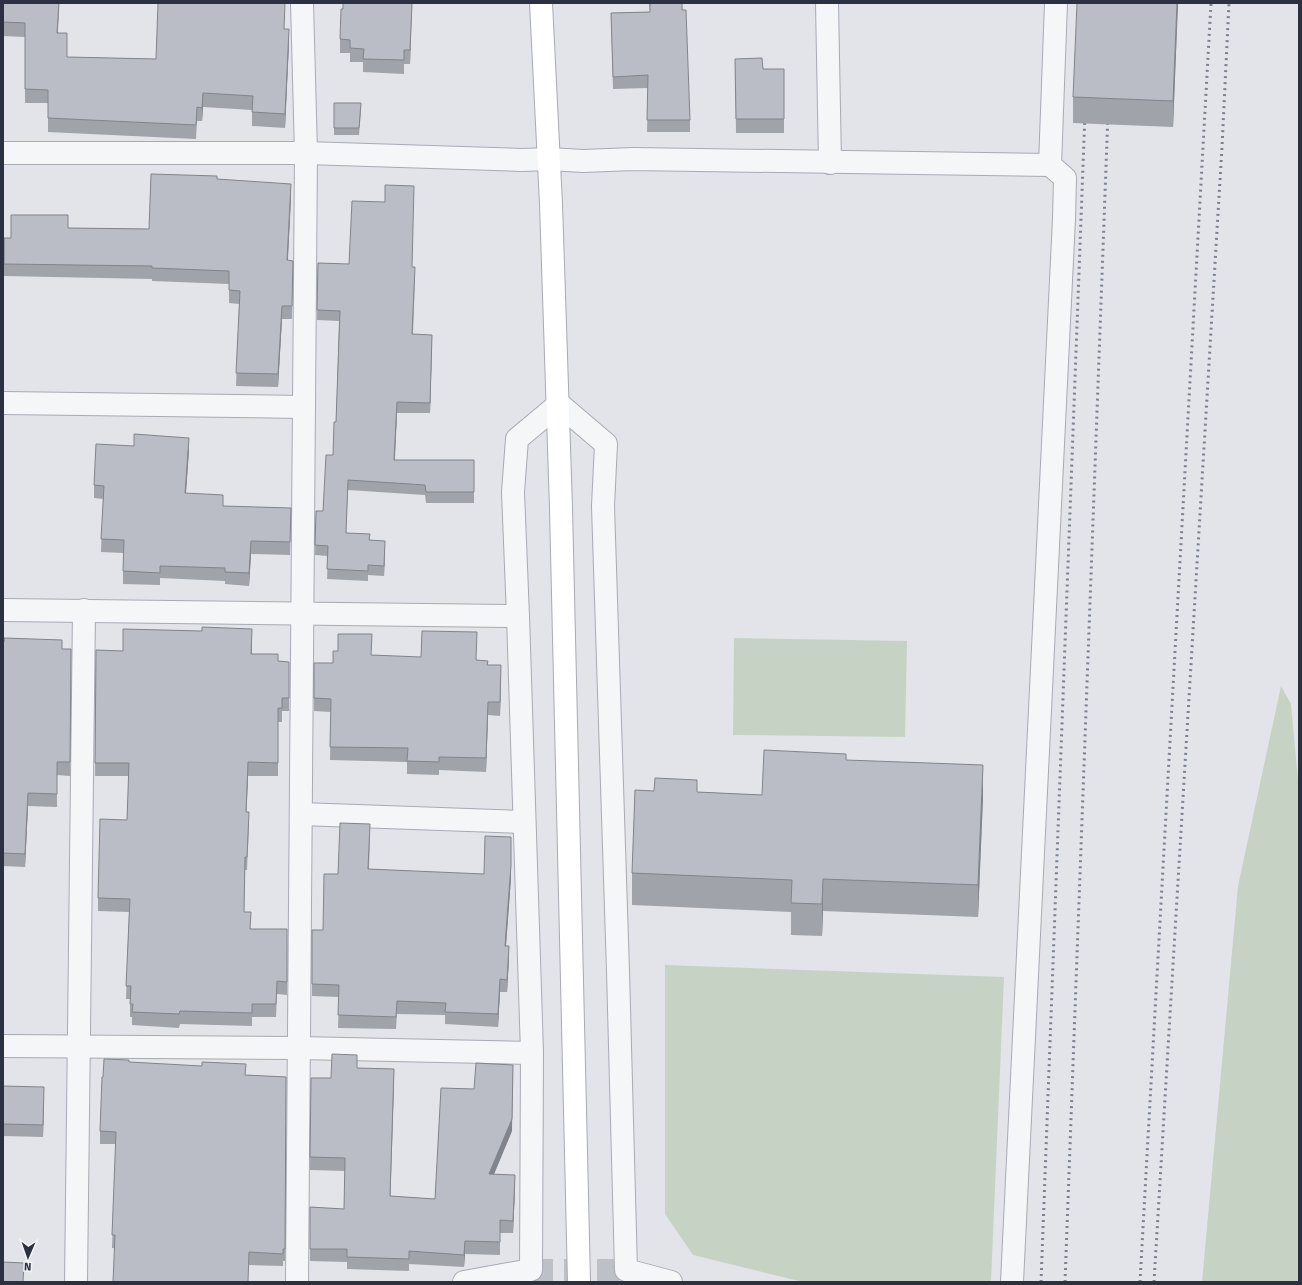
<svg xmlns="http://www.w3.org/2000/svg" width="1302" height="1285" font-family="'Fira Sans',sans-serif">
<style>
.green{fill:#c6d3c4}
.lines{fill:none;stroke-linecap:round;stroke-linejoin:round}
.street-tunnel{stroke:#bec0c8;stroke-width:22;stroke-dasharray:22 11;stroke-linecap:butt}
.street-casing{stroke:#a8aab4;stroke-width:24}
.secondary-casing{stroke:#a8aab4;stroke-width:24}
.street{stroke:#f5f6f8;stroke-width:22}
.secondary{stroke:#fff;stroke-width:22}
.rail{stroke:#7d8292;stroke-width:3;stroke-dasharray:2 4;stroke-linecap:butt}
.secondary-bridge-casing{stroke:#a8aab4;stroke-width:24;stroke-linecap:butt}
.secondary-bridge{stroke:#fff;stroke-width:22}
.wall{fill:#a0a3aa}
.shaded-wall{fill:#82848b}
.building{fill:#babdc6;stroke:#82848b}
</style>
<rect width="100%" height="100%" fill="#e3e4ea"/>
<g class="green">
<path d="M 734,638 L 907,641 L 905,737 L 733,735 Z"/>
<path d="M 1281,686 L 1291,704 L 1299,791 L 1299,1282 L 1202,1282 L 1238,886 Z"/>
<path d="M 665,965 L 1004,977 L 991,1282 L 803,1282 L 693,1255 L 665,1214 Z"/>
</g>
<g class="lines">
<path class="street-tunnel" d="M 531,1270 L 626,1270"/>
<g class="street-casing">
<g id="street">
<path d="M 827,3 L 830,163"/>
<path d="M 3,153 L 306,153 L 522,160 L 549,159 L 583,161 L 633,159 L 1050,165"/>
<path d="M 3,403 L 304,407"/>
<path d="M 3,610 L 518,616"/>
<path d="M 301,814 L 524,822"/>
<path d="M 3,1046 L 299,1048 L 532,1053"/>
<path d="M 76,1282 L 84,610"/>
<path d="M 297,1282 L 306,153 L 302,3"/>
<path d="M 464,1282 L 531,1270 L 532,1053 L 518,616 L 513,492 L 517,439 L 559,404 L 606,444 L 603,506 L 618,971 L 626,1270 L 671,1282"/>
<path d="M 1012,1282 L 1064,219 L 1065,178 L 1050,165 L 1056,3"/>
</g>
</g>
<g class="secondary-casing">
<path id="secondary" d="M 541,3 L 551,204 L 561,508"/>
</g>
<use href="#street" class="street"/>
<use href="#secondary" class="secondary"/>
<g class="rail">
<path d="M 1041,1282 L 1085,113"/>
<path d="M 1065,1282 L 1108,113"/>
<path d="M 1140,1282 L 1211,3"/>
<path d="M 1154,1282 L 1222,147 L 1229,3"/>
</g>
<g class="secondary-bridge-casing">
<path id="secondary-bridge" d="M 561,508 L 579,1282"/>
</g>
<use href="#secondary-bridge" class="secondary-bridge"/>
</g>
<g class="wall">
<path d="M 3,3 L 59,3 L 58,33 L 67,57 L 156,59 L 284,29 L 289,43 L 285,128 L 252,126 L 252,110 L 203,107 L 202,121 L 197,121 L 196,139 L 48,132 L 48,103 L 25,103 L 25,37 L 3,36 Z"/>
<path d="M 412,3 L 410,64 L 404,64 L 404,74 L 363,72 L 363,62 L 350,62 L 350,53 L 340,53 L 340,39 Z"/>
<path d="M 649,3 L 682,3 L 690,120 L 690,132 L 647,132 L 648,88 L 613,89 L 611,13 L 650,12 Z"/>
<path d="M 1178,3 L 1173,127 L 1073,123 L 1073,97 Z"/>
<path d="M 735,59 L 763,69 L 784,69 L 784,133 L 736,133 Z"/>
<path d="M 334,103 L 361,111 L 359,135 L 334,135 Z"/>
<path d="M 217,179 L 291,197 L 288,260 L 293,261 L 292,319 L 282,319 L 278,387 L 236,386 L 239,304 L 229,303 L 229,284 L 152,281 L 152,279 L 4,276 L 4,238 L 11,238 L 68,228 L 149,229 Z"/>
<path d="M 318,263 L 412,267 L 415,277 L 413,334 L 432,345 L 430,413 L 397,413 L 395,460 L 474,460 L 474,503 L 426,503 L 425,495 L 348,490 L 346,533 L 370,540 L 385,551 L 384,576 L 368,575 L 368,581 L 327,579 L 328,556 L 315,555 L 316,511 L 323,511 L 333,455 L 336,422 L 339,321 L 317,320 Z"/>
<path d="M 189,450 L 186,493 L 223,506 L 291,508 L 290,555 L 251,554 L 249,586 L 225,584 L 225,581 L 160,578 L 160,585 L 123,584 L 123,553 L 101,552 L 103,499 L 94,498 L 94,485 Z"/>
<path d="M 3,642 L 62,649 L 71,649 L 70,776 L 57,775 L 57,807 L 28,806 L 25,867 L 3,866 Z"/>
<path d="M 252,642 L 252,654 L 278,661 L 289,662 L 289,711 L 282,711 L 282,722 L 278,722 L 278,776 L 248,776 L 246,812 L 249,825 L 247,870 L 245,870 L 244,912 L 251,929 L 287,929 L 287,995 L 277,994 L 276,1017 L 252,1017 L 252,1026 L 180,1024 L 179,1028 L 132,1025 L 132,1017 L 130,1017 L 130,999 L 126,999 L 129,912 L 98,911 L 98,898 L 127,820 L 129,776 L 95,776 L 96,650 L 123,651 Z"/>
<path d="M 338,651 L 372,655 L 477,660 L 488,665 L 501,679 L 500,716 L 488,715 L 486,772 L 439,770 L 439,775 L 407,774 L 407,762 L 330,760 L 331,712 L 314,711 L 314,663 L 333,663 Z"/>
<path d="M 846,760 L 983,797 L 978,917 L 823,911 L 822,936 L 791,935 L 791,912 L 632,905 L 632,873 L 697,792 L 762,795 Z"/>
<path d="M 370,837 L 369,869 L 511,878 L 506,946 L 509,958 L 507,992 L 500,992 L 498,1027 L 445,1024 L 445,1015 L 397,1014 L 396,1029 L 338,1028 L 339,997 L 312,996 L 312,930 L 323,930 L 338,874 Z"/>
<path d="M 129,1062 L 246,1075 L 286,1077 L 285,1261 L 283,1261 L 283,1266 L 249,1265 L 112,1248 L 116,1144 L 100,1144 L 100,1131 Z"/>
<path d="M 357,1068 L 394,1082 L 390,1196 L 435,1199 L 512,1131 L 494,1174 L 515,1188 L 513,1233 L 500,1233 L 500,1255 L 465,1254 L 464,1267 L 409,1264 L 409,1271 L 347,1269 L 347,1262 L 310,1261 L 310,1207 L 344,1209 L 345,1171 L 310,1170 L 311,1078 L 331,1078 Z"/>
<path d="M 3,1086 L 44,1099 L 43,1137 L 3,1136 Z"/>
</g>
<g class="shaded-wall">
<path d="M 59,3 L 57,46 L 57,33 Z"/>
<path d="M 412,3 L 410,64 L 410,50 Z"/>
<path d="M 1177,3 L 1178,3 L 1173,127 L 1173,101 Z"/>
<path d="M 289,29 L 289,43 L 285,128 L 285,114 Z"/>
<path d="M 203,93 L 203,107 L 202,121 L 202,108 Z"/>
<path d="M 291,184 L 291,197 L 287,273 L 287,260 Z"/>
<path d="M 282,306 L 282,319 L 278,387 L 278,374 Z"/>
<path d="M 432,335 L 432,345 L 430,413 L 430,403 Z"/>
<path d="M 397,402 L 397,413 L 394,470 L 394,460 Z"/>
<path d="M 189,438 L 189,450 L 185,506 L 185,493 Z"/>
<path d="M 251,541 L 251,554 L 249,586 L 249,573 Z"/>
<path d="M 385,541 L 385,551 L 384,576 L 384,566 Z"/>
<path d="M 252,629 L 252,642 L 251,667 L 251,654 Z"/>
<path d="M 501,665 L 501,679 L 500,716 L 500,702 Z"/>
<path d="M 488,702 L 488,715 L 486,772 L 486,758 Z"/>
<path d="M 248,762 L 248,776 L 246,825 L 246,812 Z"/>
<path d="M 983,765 L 983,797 L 978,917 L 978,885 Z"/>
<path d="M 28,793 L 28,806 L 25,867 L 25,854 Z"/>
<path d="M 511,837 L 511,878 L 505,958 L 505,946 Z"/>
<path d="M 823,879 L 823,911 L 822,936 L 822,904 Z"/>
<path d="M 509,946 L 509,958 L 507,992 L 507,980 Z"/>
<path d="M 500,979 L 500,992 L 498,1027 L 498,1014 Z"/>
<path d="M 513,1065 L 512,1131 L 489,1186 L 489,1174 Z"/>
<path d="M 394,1069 L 394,1082 L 390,1209 L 390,1196 Z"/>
<path d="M 44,1087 L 44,1099 L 43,1137 L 43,1125 Z"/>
<path d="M 515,1175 L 515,1188 L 513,1233 L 513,1221 Z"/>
<path d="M 465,1241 L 465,1254 L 464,1267 L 464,1255 Z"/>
</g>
<g class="building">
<path d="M 3,3 L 59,3 L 57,33 L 67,33 L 67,57 L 156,59 L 158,3 L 285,3 L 284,29 L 289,29 L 285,114 L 252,112 L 253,96 L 203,93 L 202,108 L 197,107 L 196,125 L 48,118 L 48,90 L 25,89 L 25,23 L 3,22 Z"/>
<path d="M 343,3 L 412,3 L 410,50 L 404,50 L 404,60 L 363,59 L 364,49 L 350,48 L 350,40 L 340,39 L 341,9 L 343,9 Z"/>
<path d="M 650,3 L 682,3 L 682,10 L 686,10 L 690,120 L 647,120 L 648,75 L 613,77 L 611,13 L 650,12 Z"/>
<path d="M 1077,3 L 1177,3 L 1173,101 L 1073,97 Z"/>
<path d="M 762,58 L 763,69 L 784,69 L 784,119 L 736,119 L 735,59 Z"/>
<path d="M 334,103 L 361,103 L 359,128 L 334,128 Z"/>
<path d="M 151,174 L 217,176 L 217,179 L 291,184 L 287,260 L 293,261 L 292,306 L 282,306 L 278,374 L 236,373 L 240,291 L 229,290 L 229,271 L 152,268 L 152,266 L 4,264 L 4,238 L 11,238 L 11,215 L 68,215 L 68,228 L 149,229 Z"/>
<path d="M 385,185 L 414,186 L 412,267 L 415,267 L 412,334 L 432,335 L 430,403 L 397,402 L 394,460 L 474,460 L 474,492 L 426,492 L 425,485 L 348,480 L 346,533 L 370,534 L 369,540 L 385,541 L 384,566 L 368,565 L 368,571 L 327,569 L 328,546 L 315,545 L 316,511 L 323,511 L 326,455 L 333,455 L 334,422 L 336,422 L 340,311 L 317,310 L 318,263 L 349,264 L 352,201 L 385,202 Z"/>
<path d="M 134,434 L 189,438 L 185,493 L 223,495 L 223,506 L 291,508 L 290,542 L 251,541 L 249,573 L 225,572 L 225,568 L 160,566 L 160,573 L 123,571 L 124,540 L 101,539 L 104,486 L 94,485 L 96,444 L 134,446 Z"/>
<path d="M 202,627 L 252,629 L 251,654 L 278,654 L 278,661 L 289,662 L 289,698 L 282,698 L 282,708 L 278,708 L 278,763 L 248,762 L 246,812 L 249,812 L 247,857 L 245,857 L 244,912 L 251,912 L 250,929 L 287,929 L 287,982 L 277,981 L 276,1004 L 252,1004 L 252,1013 L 180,1011 L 179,1014 L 132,1012 L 133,1004 L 130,1004 L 131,986 L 126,986 L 130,899 L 98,898 L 100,819 L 127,820 L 129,763 L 95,763 L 96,650 L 123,651 L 123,629 L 202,631 Z"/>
<path d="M 422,631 L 477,632 L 476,660 L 488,661 L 487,665 L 501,665 L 500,702 L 488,702 L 486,758 L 439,757 L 439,762 L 407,761 L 408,748 L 330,747 L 331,699 L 314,698 L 314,663 L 333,663 L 333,651 L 338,651 L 338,634 L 372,634 L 371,655 L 421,657 Z"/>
<path d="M 4,638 L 62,640 L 62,649 L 71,649 L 70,762 L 57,762 L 57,794 L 28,793 L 25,854 L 3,853 L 3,642 L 4,642 Z"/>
<path d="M 764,750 L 846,754 L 846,760 L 983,765 L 978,885 L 823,879 L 822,904 L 791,903 L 792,880 L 632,873 L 635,790 L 654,791 L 655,778 L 697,780 L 697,792 L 762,795 Z"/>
<path d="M 340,823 L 370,824 L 368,869 L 484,874 L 485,836 L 511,837 L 511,865 L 505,946 L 509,946 L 507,980 L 500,979 L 498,1014 L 445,1012 L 446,1003 L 397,1001 L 396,1017 L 338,1015 L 339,985 L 312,984 L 312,930 L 323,930 L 324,874 L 338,874 Z"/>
<path d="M 332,1054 L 357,1055 L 357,1068 L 394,1069 L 390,1196 L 435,1199 L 441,1088 L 474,1089 L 476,1063 L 513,1065 L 512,1119 L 489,1174 L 515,1175 L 513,1221 L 500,1220 L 500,1242 L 465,1241 L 464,1255 L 409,1251 L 409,1259 L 347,1257 L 347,1249 L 310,1249 L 310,1207 L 344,1209 L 345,1158 L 310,1157 L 311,1078 L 331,1078 Z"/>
<path d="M 104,1059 L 129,1060 L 129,1062 L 202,1066 L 202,1062 L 246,1064 L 245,1075 L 286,1077 L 285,1249 L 283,1249 L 283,1254 L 249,1252 L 248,1282 L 113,1282 L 115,1235 L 112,1235 L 116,1132 L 100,1131 L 102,1077 L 103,1077 Z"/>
<path d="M 3,1086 L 44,1087 L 43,1125 L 3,1124 Z"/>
<path d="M 3,1262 L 24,1263 L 23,1282 L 3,1282 Z"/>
</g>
<rect width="1302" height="1285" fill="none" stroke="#2c3040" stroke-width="8"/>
<g transform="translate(28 1257) rotate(182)" stroke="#f2f3f7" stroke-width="3" paint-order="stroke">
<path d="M0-3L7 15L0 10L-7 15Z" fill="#2c3040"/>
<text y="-6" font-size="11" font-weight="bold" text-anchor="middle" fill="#2c3040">N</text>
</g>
</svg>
